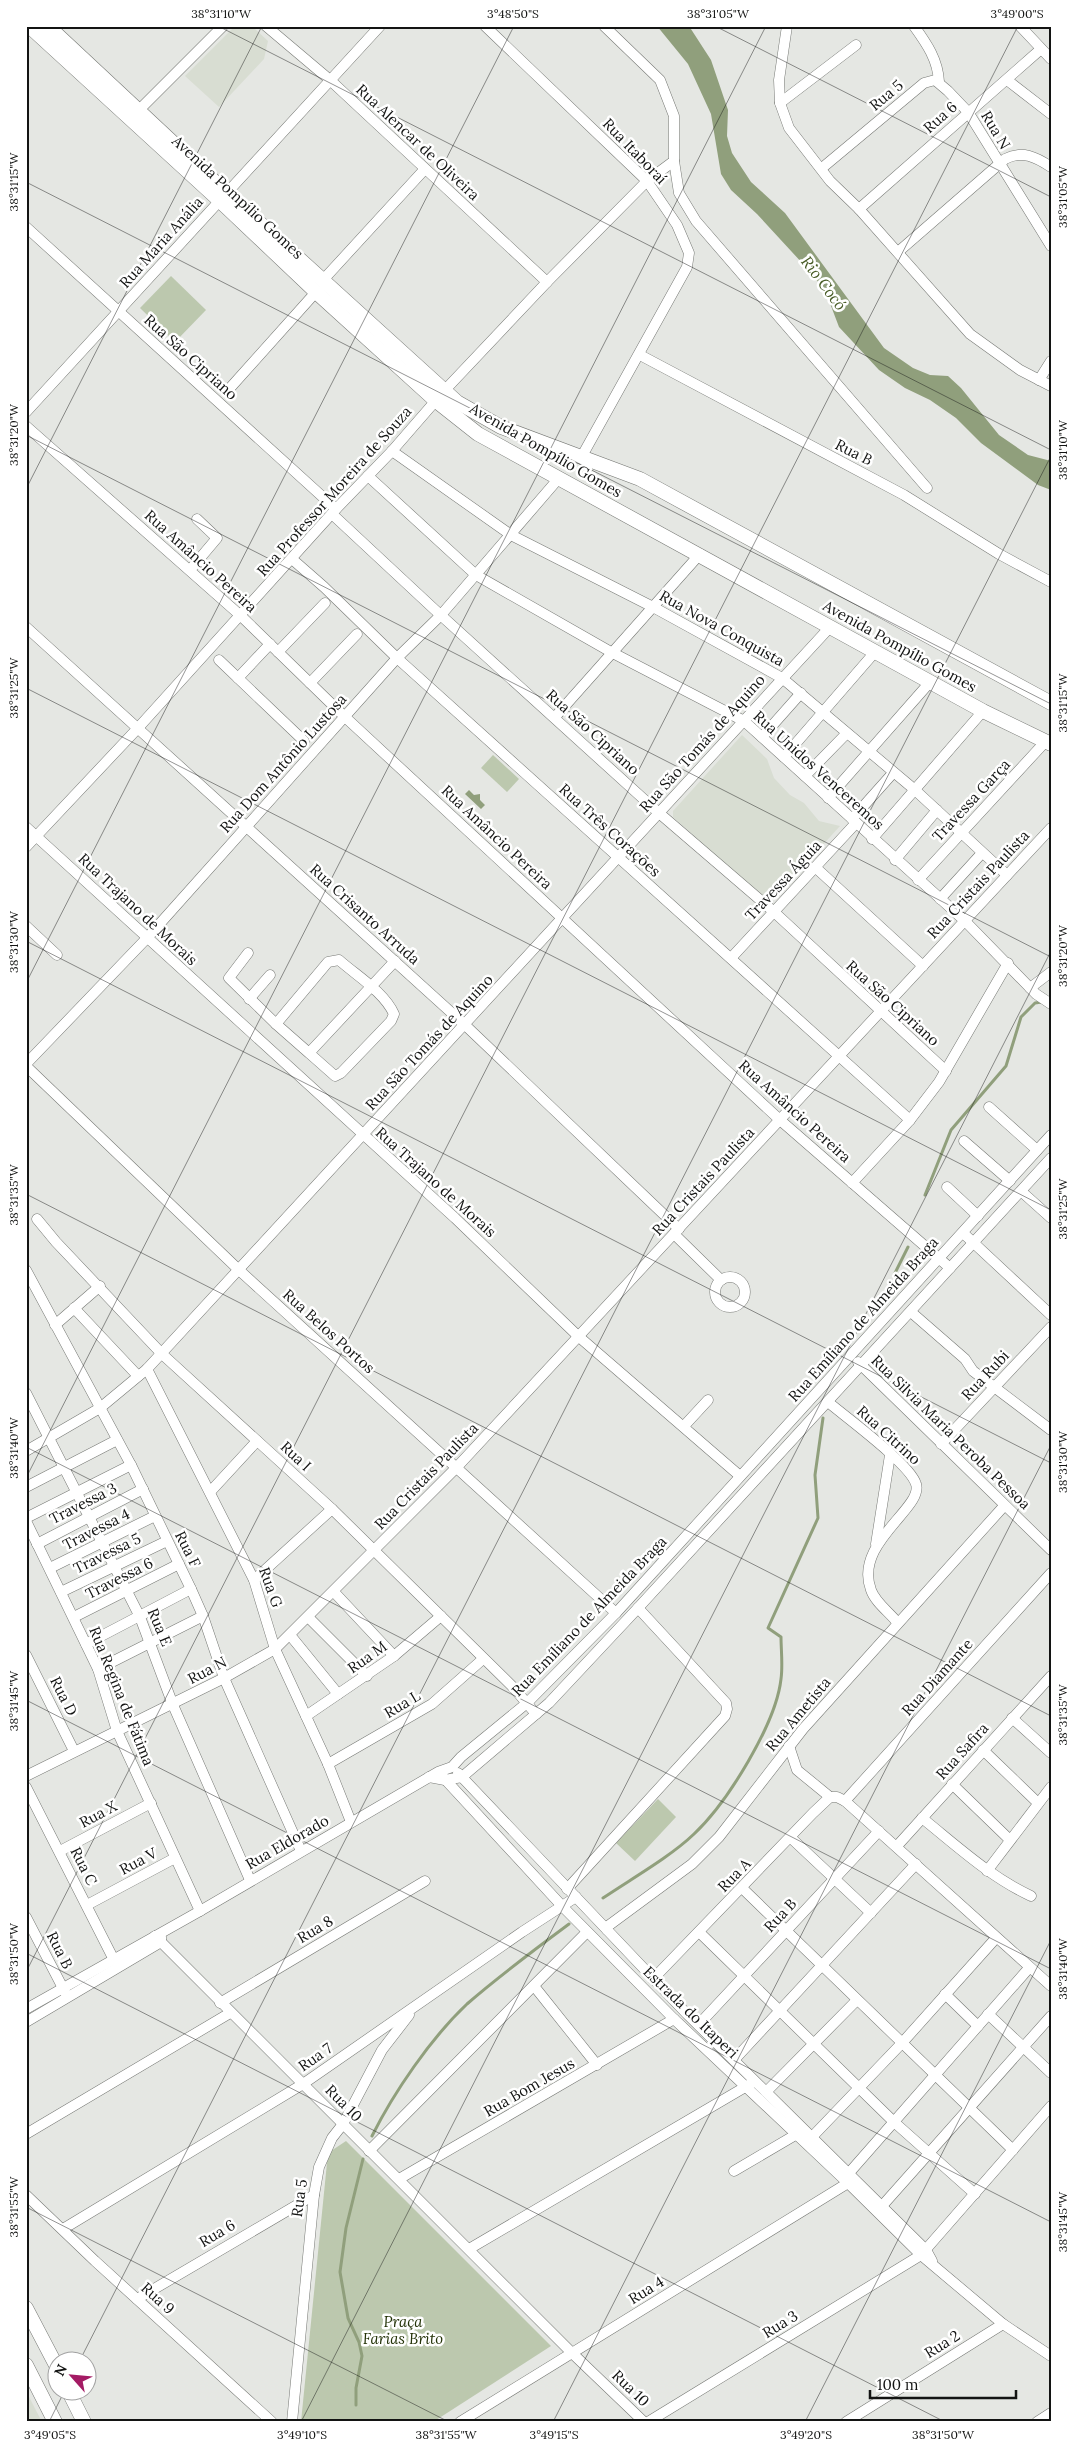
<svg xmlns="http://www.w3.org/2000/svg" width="1077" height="2448" font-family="Lora,serif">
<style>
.built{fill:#d8ddd2}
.green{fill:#bcc8ae}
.water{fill:#909f7c}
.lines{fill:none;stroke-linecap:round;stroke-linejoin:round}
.stream{stroke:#909f7c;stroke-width:3}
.minor-casing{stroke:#777975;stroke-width:11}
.major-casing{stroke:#777975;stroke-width:15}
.minor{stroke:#fff;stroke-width:10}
.major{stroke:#fff;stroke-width:14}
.ticks{fill:none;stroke:#131413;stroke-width:1;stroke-opacity:0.45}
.labels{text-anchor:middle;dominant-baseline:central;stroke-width:5;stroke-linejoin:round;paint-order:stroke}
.street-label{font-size:15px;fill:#131413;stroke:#fff}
.park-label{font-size:15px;font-style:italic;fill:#233207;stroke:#fff}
.water-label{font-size:16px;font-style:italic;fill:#485c26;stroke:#fff}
.neatline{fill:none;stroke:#131413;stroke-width:2}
.ticks-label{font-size:12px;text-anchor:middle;fill:#131413}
</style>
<rect width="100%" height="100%" fill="#e5e7e3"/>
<g class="built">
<path d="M 235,26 L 252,26 L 268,41 L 264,59 L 219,107 L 185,76 Z"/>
<path d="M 742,735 L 767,759 L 774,778 L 790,795 L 804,803 L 819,821 L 840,826 L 772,901 L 767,902 L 673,817 L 673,811 Z"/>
<path d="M 26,2391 L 42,2422 L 26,2422 Z"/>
</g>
<g class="green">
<path d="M 171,276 L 206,310 L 175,342 L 140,308 Z"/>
<path d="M 493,755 L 519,779 L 507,792 L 481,768 Z"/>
<path d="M 658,1799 L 676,1817 L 635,1861 L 616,1843 Z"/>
<path d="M 346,2141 L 551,2346 L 433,2422 L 301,2422 L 328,2153 Z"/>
</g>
<g class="water">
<path d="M 657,26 L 689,26 L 711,60 L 728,110 L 727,136 L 732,153 L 751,182 L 785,213 L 884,348 L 913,368 L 930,375 L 948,376 L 961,388 L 999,435 L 1028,455 L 1051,461 L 1051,490 L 1038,485 L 981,443 L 956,418 L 930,400 L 905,388 L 879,370 L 839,327 L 828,298 L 815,277 L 757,214 L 731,190 L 721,174 L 711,114 L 688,64 Z"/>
<path d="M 469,790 L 474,795 L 480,794 L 480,800 L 485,805 L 481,809 L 465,794 Z"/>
</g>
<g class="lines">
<g class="stream">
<path d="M 925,1195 L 951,1130 L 1006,1066 L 1021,1017 L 1035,1003 L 1042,1002"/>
<path d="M 895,1273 L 908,1247"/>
<path d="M 603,1898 C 631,1879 670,1857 694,1834 C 727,1803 776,1724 781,1679 C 783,1665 781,1650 781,1637 L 768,1628 L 818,1518 L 815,1475 L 823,1418"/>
<path d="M 372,2136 C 394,2092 431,2038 467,2004 C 499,1976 534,1950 569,1924"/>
<path d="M 356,2405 L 356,2388 L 362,2356 L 359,2342 L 348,2318 L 340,2272 L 346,2228 L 363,2159"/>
</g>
<g class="minor-casing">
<g id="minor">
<path d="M 266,26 L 330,80 L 547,282"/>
<path d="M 485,26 L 647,181 L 677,225 L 689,253 L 687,267 L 582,456"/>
<path d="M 604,26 L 660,80 L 674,116 L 674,161 L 679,193 L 696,221 L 927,488"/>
<path d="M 787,26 L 779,80 L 780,103 L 789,128 L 830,181 L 859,209 L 970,334 L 1020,370 L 1051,386"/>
<path d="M 914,26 C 927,44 938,60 939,82"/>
<path d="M 1020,26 L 1051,59"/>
<path d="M 1007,80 L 1051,114"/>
<path d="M 780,103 L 856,45"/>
<path d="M 139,110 L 223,26"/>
<path d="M 822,168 L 924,83 L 935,80 L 948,91 L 968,112 L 1051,246"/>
<path d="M 859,209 L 1041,49"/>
<path d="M 26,227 L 336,509"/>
<path d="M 898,252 L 1005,159 C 1022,150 1036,157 1051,167"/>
<path d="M 323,280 L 424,170"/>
<path d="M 640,355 L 904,495 L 999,554 L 1051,582"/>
<path d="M 1039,380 L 1051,361"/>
<path d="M 230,388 L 316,292"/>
<path d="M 26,412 L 380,26"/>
<path d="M 26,426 L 241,616 L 345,717 L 780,1120 L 950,1268"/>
<path d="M 392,451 L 511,535 L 653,607 L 782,678 L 915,790 L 1007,875"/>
<path d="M 368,476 L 476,575 L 611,652 L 744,721 L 965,921 L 1036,994 L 1051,1004"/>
<path d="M 332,514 L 434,609 L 659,813 L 773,911 L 946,1071"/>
<path d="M 292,559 L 324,587 L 397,658 L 910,1120"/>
<path d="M 190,570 L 217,538 L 197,519"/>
<path d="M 26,627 L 465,1025 L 679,1229"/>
<path d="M 278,652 L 325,603"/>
<path d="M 219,660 L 304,741"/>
<path d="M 238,678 L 270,644"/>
<path d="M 310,683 L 357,634"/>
<path d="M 555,717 L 700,554"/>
<path d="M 762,737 L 801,693"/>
<path d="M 784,757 L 875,652"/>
<path d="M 805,776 L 846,734"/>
<path d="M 828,798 L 931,681"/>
<path d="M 852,819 L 893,773"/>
<path d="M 26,827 L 455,1218 L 578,1336 L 740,1476"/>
<path d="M 872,839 L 983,711"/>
<path d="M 26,847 L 138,728 L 336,509 L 392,451 L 445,390 L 547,282 L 647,181 L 674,161"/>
<path d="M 895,860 L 937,810"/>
<path d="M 815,867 L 923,966"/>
<path d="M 918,880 L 1046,741"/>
<path d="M 940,899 L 982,853"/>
<path d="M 26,926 L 57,955"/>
<path d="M 248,953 L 229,978 L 276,1024"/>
<path d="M 732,957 L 856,823"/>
<path d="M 1030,988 L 1051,972"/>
<path d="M 249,999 L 270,975"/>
<path d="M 309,1053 L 335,1076 L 341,1073 L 391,1021 L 394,1014 C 384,992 357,976 339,960 L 328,962 L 276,1024 L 309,1053 L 395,961"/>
<path d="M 26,1064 L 147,938 L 397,658 L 441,615 L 559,478"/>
<path d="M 26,1066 L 239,1270 L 616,1613"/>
<path d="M 989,1107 L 1037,1150"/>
<path d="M 964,1141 L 1010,1181"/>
<path d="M 852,1183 L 910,1120 L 939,1082 L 1008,963"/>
<path d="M 947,1187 L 978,1216"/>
<path d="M 1022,1192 L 1051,1218"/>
<path d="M 37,1219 L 56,1242 L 162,1354 L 332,1509 L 513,1687 L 536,1714"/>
<path d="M 963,1233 L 1051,1315"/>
<path d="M 674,1234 L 721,1280"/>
<path d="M 26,1270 L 131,1465 L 191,1589 L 203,1616 L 224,1678 L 301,1851"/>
<circle cx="730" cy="1292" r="15"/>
<path d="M 74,1308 L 138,1376"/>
<path d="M 911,1312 L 965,1359 L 973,1371 L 1051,1430"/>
<path d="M 55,1325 L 100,1286"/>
<path d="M 858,1362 L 1051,1550"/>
<path d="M 147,1369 L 254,1580 L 275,1649 L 328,1764 L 351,1822"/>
<path d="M 26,1393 L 140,1617 L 173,1705 L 250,1880"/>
<path d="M 828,1402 C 847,1418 910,1464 916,1484 C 924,1508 853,1543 871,1590 C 875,1602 889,1612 897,1622"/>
<path d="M 684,1426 L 708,1400"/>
<path d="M 941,1444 L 1051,1327"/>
<path d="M 26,1451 L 100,1408 L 147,1369 L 831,626"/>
<path d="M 26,1487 L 117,1440"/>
<path d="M 210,1492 L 257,1441"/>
<path d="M 26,1518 L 131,1465"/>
<path d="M 26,1521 L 98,1669 L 117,1731 L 200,1911"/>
<path d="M 37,1544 L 143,1489"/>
<path d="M 876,1544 L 890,1455"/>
<path d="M 50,1568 L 155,1516"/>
<path d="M 254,1580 L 332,1509"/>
<path d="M 61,1592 L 167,1541"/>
<path d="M 334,1592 L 394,1656"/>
<path d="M 74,1617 L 179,1564"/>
<path d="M 308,1617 L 367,1676"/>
<path d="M 290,1635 L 338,1694"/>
<path d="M 86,1644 L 191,1589"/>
<path d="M 26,1655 L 74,1751"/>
<path d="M 98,1669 L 203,1616"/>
<path d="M 306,1716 L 394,1656 L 441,1616"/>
<path d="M 1012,1718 L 1051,1753"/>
<path d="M 789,1746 L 797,1770 L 830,1797"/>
<path d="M 983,1750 L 1038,1803"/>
<path d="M 328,1764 L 432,1704 L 483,1659"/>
<path d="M 458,1773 L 687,2014 L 926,2250 L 932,2261"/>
<path d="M 26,1776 L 224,1678 L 275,1649 L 457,1467 L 1051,828"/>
<path d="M 442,1776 L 562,1906 L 674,2019 L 848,2183 L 921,2255 L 1003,2324 L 1051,2356"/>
<path d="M 429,1777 L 445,1780 L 462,1777 L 549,1703 L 638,1608 L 1051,1158"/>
<path d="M 952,1784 L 1010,1840"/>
<path d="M 26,1787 L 114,1960"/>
<path d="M 845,1801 L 1051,1573"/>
<path d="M 922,1818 C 957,1846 990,1877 1031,1896"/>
<path d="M 790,1837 L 871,1913"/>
<path d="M 897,1846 L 1051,1676"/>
<path d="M 60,1851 L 151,1803"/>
<path d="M 987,1871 L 1051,1787"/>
<path d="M 742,1888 L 1013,2150"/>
<path d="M 567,1889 L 725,1716 L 727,1709 L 726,1703 L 638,1608"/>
<path d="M 87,1905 L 175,1858"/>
<path d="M 26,1917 L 66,1994"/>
<path d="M 607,1930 L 608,1926 L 692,1864 L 719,1837 L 803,1729 L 1004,1506"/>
<path d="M 699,1932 L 894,2122 L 975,2194"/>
<path d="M 155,1936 L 572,2353 L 644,2422"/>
<path d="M 653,1979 L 813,1813 L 830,1797 L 837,1797 L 845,1801 L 1051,1986"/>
<path d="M 534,1986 L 597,2065"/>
<path d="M 945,1994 L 978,2026"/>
<path d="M 220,2003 L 425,1881"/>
<path d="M 26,2009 L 200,1911 L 438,1772 L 452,1767 L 461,1757 L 527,1703 L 616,1613 L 1051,1135"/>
<path d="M 988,2014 L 1051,2073"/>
<path d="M 703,2020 L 879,1831"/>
<path d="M 26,2022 L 161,1942 L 161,1937"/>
<path d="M 734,2060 L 916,1864"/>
<path d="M 766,2092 L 857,2000"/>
<path d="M 26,2134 L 230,2013"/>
<path d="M 812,2137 L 902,2043 L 996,1938"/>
<path d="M 369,2151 L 587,1932"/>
<path d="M 734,2171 L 797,2134"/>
<path d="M 849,2173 L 1029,1968"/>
<path d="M 399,2179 L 674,2019"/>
<path d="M 26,2195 L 95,2261 L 272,2422"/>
<path d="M 882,2206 L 1051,2016"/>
<path d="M 63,2229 L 303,2084 L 522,1932 L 576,1897"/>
<path d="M 469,2249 L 752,2083"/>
<path d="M 137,2299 L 314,2195"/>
<path d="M 292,2422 L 314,2195 L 319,2167 L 332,2138 L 343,2124 L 382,2050 L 409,2015"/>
<path d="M 460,2422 L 848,2183"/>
<path d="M 648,2422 L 921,2255 L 1051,2106"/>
<path d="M 846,2422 L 1003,2324"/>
<path d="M 1037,2422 L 1051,2413"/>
</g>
</g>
<g class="major-casing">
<g id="major">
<path d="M 29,26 L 219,200 L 316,292 L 435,400 L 478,434 L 983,711 L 1051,744"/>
<path d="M 48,26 L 230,196 L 457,402 L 501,427 L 640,479 L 1051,703"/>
<path d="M 26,2308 L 58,2369"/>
<path d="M 26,2365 L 55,2422"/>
<path d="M 68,2390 L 84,2422"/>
</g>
</g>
<use href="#minor" class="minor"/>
<use href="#major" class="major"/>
</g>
<path class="ticks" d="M 218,26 L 1051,450M 715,26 L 1051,197M 26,182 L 1051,704M 26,435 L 1051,957M 26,489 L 262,26M 26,688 L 1051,1210M 26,941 L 1051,1463M 26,983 L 514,26M 26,1194 L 1051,1716M 26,1447 L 1051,1969M 26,1478 L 766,26M 26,1700 L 1051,2222M 26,1953 L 945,2422M 26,1972 L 1018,26M 26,2207 L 449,2422M 80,2360 L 1051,456M 49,2422 L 65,2390M 301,2422 L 1051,951M 553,2422 L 1051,1445M 805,2422 L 1051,1940"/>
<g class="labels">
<g class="street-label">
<text transform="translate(886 95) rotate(-40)">Rua 5</text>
<text transform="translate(940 117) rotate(-42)">Rua 6</text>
<text transform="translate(996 130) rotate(59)">Rua N</text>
<text transform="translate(418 142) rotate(43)">Rua Alencar de Oliveira</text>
<text transform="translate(635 151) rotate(46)">Rua Itaboraí</text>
<text transform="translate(238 197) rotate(43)">Avenida Pompílio Gomes</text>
<text transform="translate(161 242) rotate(-48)">Rua Maria Anália</text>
<text transform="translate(191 357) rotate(42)">Rua São Cipriano</text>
<text transform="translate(546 450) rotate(30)">Avenida Pompílio Gomes</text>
<text transform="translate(854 452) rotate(27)">Rua B</text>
<text transform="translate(334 491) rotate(-48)">Rua Professor Moreira de Souza</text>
<text transform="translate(201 561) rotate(42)">Rua Amâncio Pereira</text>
<text transform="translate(722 628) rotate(29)">Rua Nova Conquista</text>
<text transform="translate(900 646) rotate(29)">Avenida Pompílio Gomes</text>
<text transform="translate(593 732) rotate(42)">Rua São Cipriano</text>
<text transform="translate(702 743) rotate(-48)">Rua São Tomás de Aquino</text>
<text transform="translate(283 763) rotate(-48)">Rua Dom Antônio Lustosa</text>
<text transform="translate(819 770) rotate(42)">Rua Unidos Venceremos</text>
<text transform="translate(971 800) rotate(-47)">Travessa Garça</text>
<text transform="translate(610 830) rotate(42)">Rua Três Corações</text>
<text transform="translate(497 837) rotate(43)">Rua Amâncio Pereira</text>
<text transform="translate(783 880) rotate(-47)">Travessa Águia</text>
<text transform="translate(978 884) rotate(-47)">Rua Cristais Paulista</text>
<text transform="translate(138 909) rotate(43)">Rua Trajano de Morais</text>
<text transform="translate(365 914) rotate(42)">Rua Crisanto Arruda</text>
<text transform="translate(893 1003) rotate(42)">Rua São Cipriano</text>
<text transform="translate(429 1042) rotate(-47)">Rua São Tomás de Aquino</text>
<text transform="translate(795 1111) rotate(42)">Rua Amâncio Pereira</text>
<text transform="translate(703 1181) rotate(-47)">Rua Cristais Paulista</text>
<text transform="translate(436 1182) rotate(42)">Rua Trajano de Morais</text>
<text transform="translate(863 1319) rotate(-48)">Rua Emíliano de Almeida Braga</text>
<text transform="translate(329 1331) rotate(42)">Rua Belos Portos</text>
<text transform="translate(985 1375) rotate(-47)">Rua Rubi</text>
<text transform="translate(951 1432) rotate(44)">Rua Silvia Maria Peroba Pessoa</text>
<text transform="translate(889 1435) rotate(42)">Rua Citrino</text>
<text transform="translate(296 1456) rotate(43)">Rua I</text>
<text transform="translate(426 1476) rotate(-46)">Rua Cristais Paulista</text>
<text transform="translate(83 1503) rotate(-27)">Travessa 3</text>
<text transform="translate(96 1529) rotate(-27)">Travessa 4</text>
<text transform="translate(188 1549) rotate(63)">Rua F</text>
<text transform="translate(107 1553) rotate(-26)">Travessa 5</text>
<text transform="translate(119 1578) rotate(-27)">Travessa 6</text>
<text transform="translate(271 1587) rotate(70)">Rua G</text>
<text transform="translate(589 1616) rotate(-46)">Rua Emíliano de Almeida Braga</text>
<text transform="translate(160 1627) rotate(67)">Rua E</text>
<text transform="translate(367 1657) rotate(-35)">Rua M</text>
<text transform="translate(207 1670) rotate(-28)">Rua N</text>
<text transform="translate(937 1677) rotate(-48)">Rua Diamante</text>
<text transform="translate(64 1696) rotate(63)">Rua D</text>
<text transform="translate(122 1696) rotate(68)">Rua Regina de Fátima</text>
<text transform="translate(402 1704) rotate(-31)">Rua L</text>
<text transform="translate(798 1714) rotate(-50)">Rua Ametista</text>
<text transform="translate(962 1751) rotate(-48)">Rua Safira</text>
<text transform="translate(98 1814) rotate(-28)">Rua X</text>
<text transform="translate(287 1842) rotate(-30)">Rua Eldorado</text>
<text transform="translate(138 1861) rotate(-28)">Rua V</text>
<text transform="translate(84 1866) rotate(63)">Rua C</text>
<text transform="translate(734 1875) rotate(-46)">Rua A</text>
<text transform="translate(780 1915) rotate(-47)">Rua B</text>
<text transform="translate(315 1929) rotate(-31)">Rua 8</text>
<text transform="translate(60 1950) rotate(63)">Rua B</text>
<text transform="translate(691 2012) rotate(44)">Estrada do Itaperi</text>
<text transform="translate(315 2057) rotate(-35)">Rua 7</text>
<text transform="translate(529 2087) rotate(-30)">Rua Bom Jesus</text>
<text transform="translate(344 2103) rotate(45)">Rua 10</text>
<text transform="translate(299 2198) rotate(-82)">Rua 5</text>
<text transform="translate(217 2233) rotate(-31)">Rua 6</text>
<text transform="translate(646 2290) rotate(-32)">Rua 4</text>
<text transform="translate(158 2298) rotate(42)">Rua 9</text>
<text transform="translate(780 2324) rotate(-32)">Rua 3</text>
<text transform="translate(942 2344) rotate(-32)">Rua 2</text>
<text transform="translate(631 2388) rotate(44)">Rua 10</text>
</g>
<g class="park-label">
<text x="403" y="2321">Praça<tspan x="403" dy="17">Farias Brito</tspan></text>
</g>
<g class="water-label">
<text transform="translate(824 283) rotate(53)">Rio Cocó</text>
</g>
</g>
<rect width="1077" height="2448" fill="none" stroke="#ffffff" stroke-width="55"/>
<g transform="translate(72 2376) rotate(297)"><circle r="24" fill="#ffffff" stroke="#a1a1a1"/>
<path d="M0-4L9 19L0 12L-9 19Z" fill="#a41b64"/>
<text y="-8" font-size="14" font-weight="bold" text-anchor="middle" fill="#131413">N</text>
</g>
<path d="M870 2390v8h146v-8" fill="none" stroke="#131413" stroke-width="2.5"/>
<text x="877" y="2390" font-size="15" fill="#131413" stroke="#ffffff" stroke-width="4" paint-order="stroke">100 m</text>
<rect x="28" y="28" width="1022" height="2392" class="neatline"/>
<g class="ticks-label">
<text x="221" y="18">38°31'10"W</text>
<text x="513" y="18">3°48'50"S</text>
<text x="718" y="18">38°31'05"W</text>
<text x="1017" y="18">3°49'00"S</text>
<text transform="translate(14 182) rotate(-90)" y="4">38°31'15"W</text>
<text transform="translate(1063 197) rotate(-90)" y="4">38°31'05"W</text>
<text transform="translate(14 435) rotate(-90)" y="4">38°31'20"W</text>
<text transform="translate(1063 450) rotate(-90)" y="4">38°31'10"W</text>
<text transform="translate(14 688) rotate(-90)" y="4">38°31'25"W</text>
<text transform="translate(1063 703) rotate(-90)" y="4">38°31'15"W</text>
<text transform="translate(14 942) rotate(-90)" y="4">38°31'30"W</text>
<text transform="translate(1063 956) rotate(-90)" y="4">38°31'20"W</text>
<text transform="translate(14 1195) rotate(-90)" y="4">38°31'35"W</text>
<text transform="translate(1063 1209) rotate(-90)" y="4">38°31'25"W</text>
<text transform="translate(14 1448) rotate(-90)" y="4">38°31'40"W</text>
<text transform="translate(1063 1462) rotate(-90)" y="4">38°31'30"W</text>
<text transform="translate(14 1701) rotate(-90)" y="4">38°31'45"W</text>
<text transform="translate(1063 1715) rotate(-90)" y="4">38°31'35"W</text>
<text transform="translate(14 1954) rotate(-90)" y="4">38°31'50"W</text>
<text transform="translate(1063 1969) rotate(-90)" y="4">38°31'40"W</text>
<text transform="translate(14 2207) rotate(-90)" y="4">38°31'55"W</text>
<text transform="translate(1063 2222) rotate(-90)" y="4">38°31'45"W</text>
<text x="50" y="2439">3°49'05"S</text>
<text x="302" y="2439">3°49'10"S</text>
<text x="446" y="2439">38°31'55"W</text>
<text x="554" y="2439">3°49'15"S</text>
<text x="806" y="2439">3°49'20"S</text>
<text x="943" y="2439">38°31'50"W</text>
</g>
</svg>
